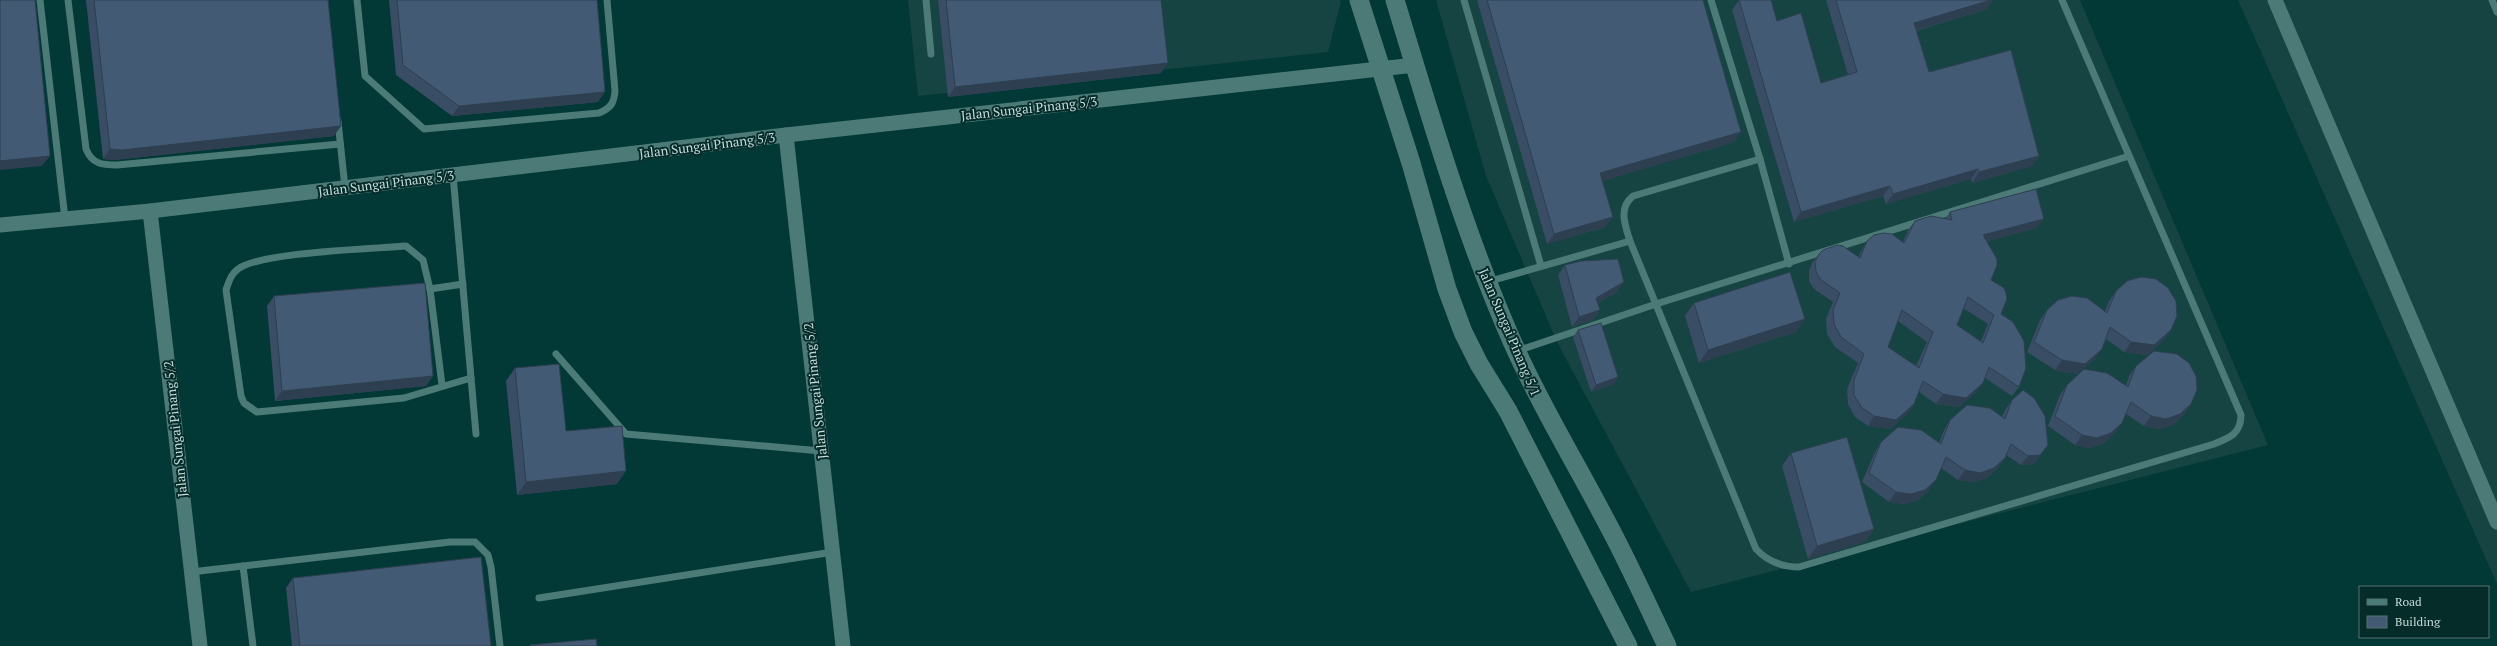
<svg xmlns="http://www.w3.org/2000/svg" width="2497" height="646" font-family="'PT Serif',serif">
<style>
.built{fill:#164442}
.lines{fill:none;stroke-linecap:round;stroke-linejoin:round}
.service{stroke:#4c7a77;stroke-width:7}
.minor{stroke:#4c7a77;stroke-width:15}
.tertiary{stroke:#4c7a77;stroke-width:19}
.wall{fill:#394d64;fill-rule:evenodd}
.shaded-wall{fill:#2e3f51}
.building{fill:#425a74;stroke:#2e3f51;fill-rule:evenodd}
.labels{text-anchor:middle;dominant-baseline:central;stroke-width:4;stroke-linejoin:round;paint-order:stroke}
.street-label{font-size:13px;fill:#c3dbd9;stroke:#062c2a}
</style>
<rect width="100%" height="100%" fill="#023835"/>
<g class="built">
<path d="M 908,0 L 1340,0 L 1341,2 L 1328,52 L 918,96 Z"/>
<path d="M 1436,0 L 2080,0 L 2268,445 L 1691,592 L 1557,342 L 1486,176 Z"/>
<path d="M 2238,0 L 2497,0 L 2497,584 Z"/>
</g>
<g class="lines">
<g class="service">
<path d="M 40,0 L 65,219"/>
<path d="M 68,0 L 86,149 C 92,164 102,165 117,165 L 340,144"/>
<path d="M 357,0 L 365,76 L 424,129 L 599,113 C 611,108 614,103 615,91 L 607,0"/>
<path d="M 926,0 L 931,54"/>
<path d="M 1464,0 L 1541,266"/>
<path d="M 1711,0 L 1760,159 L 1633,196 C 1618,208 1625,225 1630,241 L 1756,549 C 1768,562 1782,567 1799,567 L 2214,444 C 2229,438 2241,434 2241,415 L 2062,0"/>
<path d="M 2492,0 L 2497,12"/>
<path d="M 338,121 L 345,188"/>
<path d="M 1760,159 L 1789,264"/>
<path d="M 453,175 L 476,434"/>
<path d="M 1487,282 L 1630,241"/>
<path d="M 430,289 L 463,284"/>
<path d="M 1517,351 L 1656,304 L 2129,156"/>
<path d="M 556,354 L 626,434 L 821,451"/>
<path d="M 442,385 L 430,289 L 423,260 L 406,246 C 372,249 260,252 238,269 C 230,275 229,282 226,290 L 241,396 L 244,403 L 257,412 L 404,398 L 471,378"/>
<path d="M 243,566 L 253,646"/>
<path d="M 191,572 L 450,542 L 475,542 L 488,555 L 491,567 L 500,646"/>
<path d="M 539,598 L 833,552"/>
</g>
<g class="minor">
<path d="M 2275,0 L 2497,522"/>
<path d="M 786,135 L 843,646"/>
<path d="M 150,211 L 200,646"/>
<path d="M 0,225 L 150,211 L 786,135 L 1415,65"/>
</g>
<g class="tertiary">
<path d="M 1359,0 L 1411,163 L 1447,289 L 1463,332 L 1479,364 L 1508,411 L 1628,646"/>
<path d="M 1395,0 C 1428,109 1460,219 1505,325 C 1536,399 1578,466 1615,538 C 1633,573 1650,610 1667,646"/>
</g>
</g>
<g class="wall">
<path d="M 86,0 L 328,0 L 334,136 L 115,160 L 103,159 Z"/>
<path d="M 389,0 L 597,0 L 598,102 L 452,116 L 396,75 Z"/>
<path d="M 938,0 L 1161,0 L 1161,73 L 948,97 Z"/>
<path d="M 1477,0 L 1703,0 L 1734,142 L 1602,181 L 1605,227 L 1547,244 Z"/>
<path d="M 1739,0 L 1777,21 L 1821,83 L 1848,75 L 1826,0 L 1993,0 L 1987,9 L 1916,31 L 1929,72 L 2039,156 L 2032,166 L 1972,183 L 1971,179 L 1886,204 L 1883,196 L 1794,222 L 1732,10 Z"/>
<path d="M 1950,212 L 2037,228 L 1987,241 L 1991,280 L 2001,314 L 2019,387 L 2012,396 L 1985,378 L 1976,392 L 1959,407 L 1936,404 L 1919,392 L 1914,404 L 1907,414 L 1890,429 L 1868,426 L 1855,417 L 1848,404 L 1847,389 L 1858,363 L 1835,347 L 1827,334 L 1826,319 L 1833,302 L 1814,289 L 1809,281 L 1809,271 L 1812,263 L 1819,254 L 1858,257 L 1861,251 L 1867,241 L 1903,242 L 1908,230 L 1915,221 L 1946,218 ZM 1963,308 L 1988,324 L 1981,341 L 1957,325 ZM 1898,321 L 1927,342 L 1916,366 L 1888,347 Z"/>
<path d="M 1565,265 L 1617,292 L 1598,303 L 1600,310 L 1593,320 L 1572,327 L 1558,275 Z"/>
<path d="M 2116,291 L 2171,330 L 2164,340 L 2147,355 L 2124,352 L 2106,339 L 2095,359 L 2077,374 L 2055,370 L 2027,352 L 2040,320 L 2047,310 L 2105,311 L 2109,301 Z"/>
<path d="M 274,296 L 433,376 L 426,386 L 275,401 L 267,306 Z"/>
<path d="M 1694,303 L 1796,332 L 1699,363 L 1685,316 Z"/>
<path d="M 1578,330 L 1618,377 L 1614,384 L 1591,392 L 1573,337 Z"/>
<path d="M 2136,366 L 2191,404 L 2184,414 L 2173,425 L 2159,429 L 2144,426 L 2126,414 L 2115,433 L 2104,443 L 2090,448 L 2075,445 L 2048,426 L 2060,395 L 2067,385 L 2126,385 L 2129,376 Z"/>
<path d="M 515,368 L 566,431 L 617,484 L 517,495 L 506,381 Z"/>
<path d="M 2012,400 L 2048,445 L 2034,464 L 2021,465 L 2006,455 L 1998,468 L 1987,478 L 1973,482 L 1958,480 L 1941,468 L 1929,490 L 1918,500 L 1904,504 L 1889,502 L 1862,482 L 1875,452 L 1881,442 L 1939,443 L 1944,430 L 1950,420 L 2002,417 L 2005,410 Z"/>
<path d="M 1791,453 L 1874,529 L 1865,542 L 1808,559 L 1782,466 Z"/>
<path d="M 293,578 L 491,646 L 292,646 L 286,588 Z"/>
</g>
<g class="shaded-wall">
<path d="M 1991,0 L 1993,0 L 1987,9 L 1907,33 L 1914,23 Z"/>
<path d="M 1168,63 L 1161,73 L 948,97 L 955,87 Z"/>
<path d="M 605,92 L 598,102 L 452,116 L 459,106 Z"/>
<path d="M 341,126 L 334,136 L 115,160 L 103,159 L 110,149 Z"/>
<path d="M 1741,132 L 1734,142 L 1593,184 L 1600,173 Z"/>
<path d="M 50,156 L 42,166 L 0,170 L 0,161 Z"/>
<path d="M 2039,156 L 2032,166 L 1972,183 L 1979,172 Z"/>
<path d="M 1978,169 L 1971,179 L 1886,204 L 1893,194 Z"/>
<path d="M 1890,186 L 1883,196 L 1794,222 L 1801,212 Z"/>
<path d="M 1613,217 L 1605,227 L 1547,244 L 1554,234 Z"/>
<path d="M 2044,219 L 2037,228 L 1977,244 L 1983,235 Z"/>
<path d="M 1624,282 L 1617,292 L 1589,308 L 1596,298 Z"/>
<path d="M 1600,310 L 1593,320 L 1572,327 L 1579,317 Z"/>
<path d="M 1805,319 L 1796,332 L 1699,363 L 1708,350 Z"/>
<path d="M 2171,330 L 2164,340 L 2147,355 L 2124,352 L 2131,342 Z"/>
<path d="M 2102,349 L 2095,359 L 2077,374 L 2055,370 L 2062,360 Z"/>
<path d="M 433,376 L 426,386 L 275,401 L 282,391 Z"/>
<path d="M 1618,377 L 1614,384 L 1591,392 L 1596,385 Z"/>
<path d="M 1983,383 L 1976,392 L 1959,407 L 1936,404 L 1943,394 Z"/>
<path d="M 1914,404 L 1907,414 L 1890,429 L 1868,426 L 1874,416 Z"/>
<path d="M 2191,404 L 2184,414 L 2173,425 L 2159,429 L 2144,426 L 2151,416 Z"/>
<path d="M 2122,423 L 2115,433 L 2104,443 L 2090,448 L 2075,445 L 2082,435 Z"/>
<path d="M 2040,455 L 2034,464 L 2021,465 L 2028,456 Z"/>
<path d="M 2005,458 L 1998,468 L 1987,478 L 1973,482 L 1958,480 L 1965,470 Z"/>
<path d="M 626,471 L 617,484 L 517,495 L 526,482 Z"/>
<path d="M 1936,480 L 1929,490 L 1918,500 L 1904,504 L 1889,502 L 1896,492 Z"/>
<path d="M 1874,529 L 1865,542 L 1808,559 L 1817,546 Z"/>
</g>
<g class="building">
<path d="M 0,0 L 35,0 L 50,156 L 0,161 Z"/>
<path d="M 94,0 L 328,0 L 341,126 L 122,150 L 110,149 Z"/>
<path d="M 397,0 L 597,0 L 605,92 L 459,106 L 403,65 Z"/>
<path d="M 946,0 L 1161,0 L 1168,63 L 955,87 Z"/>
<path d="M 1487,0 L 1703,0 L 1741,132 L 1600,173 L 1613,217 L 1554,234 Z"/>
<path d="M 1739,0 L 1771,0 L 1777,21 L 1801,13 L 1821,83 L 1857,72 L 1836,0 L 1991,0 L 1914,23 L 1929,72 L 2011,50 L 2039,156 L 1979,172 L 1978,169 L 1893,194 L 1890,186 L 1801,212 Z"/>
<path d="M 2036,189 L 2044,219 L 1983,235 L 1997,259 L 1997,265 L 1991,280 L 2004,288 L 2006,293 L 2007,299 L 2001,314 L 2013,322 L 2024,341 L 2026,368 L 2019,387 L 1989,367 L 1983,383 L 1966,398 L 1943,394 L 1923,381 L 1914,404 L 1896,420 L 1874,416 L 1862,408 L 1854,395 L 1854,380 L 1864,354 L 1841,337 L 1834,324 L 1833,310 L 1840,293 L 1820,279 L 1816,271 L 1815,262 L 1819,254 L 1823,250 L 1837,245 L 1843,246 L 1860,258 L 1867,241 L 1874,235 L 1883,233 L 1892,234 L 1904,243 L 1915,221 L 1931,216 L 1952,220 L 1950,212 ZM 1968,297 L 1994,315 L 1983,343 L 1957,325 ZM 1902,310 L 1933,332 L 1919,368 L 1888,347 Z"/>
<path d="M 1618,259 L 1624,282 L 1596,298 L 1600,310 L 1579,317 L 1565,265 L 1581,261 Z"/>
<path d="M 1790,272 L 1805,319 L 1708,350 L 1694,303 Z"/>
<path d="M 2141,277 L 2156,279 L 2168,288 L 2176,301 L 2177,316 L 2171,330 L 2154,345 L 2131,342 L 2110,327 L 2102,349 L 2085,364 L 2062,360 L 2034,342 L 2047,310 L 2058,300 L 2072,296 L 2087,298 L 2107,313 L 2116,291 L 2127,281 Z"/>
<path d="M 425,283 L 433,376 L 282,391 L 274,296 Z"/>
<path d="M 1601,323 L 1618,377 L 1596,385 L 1578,330 Z"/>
<path d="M 2154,351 L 2177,354 L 2189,363 L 2196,376 L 2197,390 L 2191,404 L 2180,414 L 2166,419 L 2151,416 L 2131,402 L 2122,423 L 2111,433 L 2097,438 L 2082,435 L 2055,416 L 2067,385 L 2084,369 L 2107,373 L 2128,387 L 2136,366 Z"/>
<path d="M 559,364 L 566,431 L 622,426 L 626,471 L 526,482 L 515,368 Z"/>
<path d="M 2023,390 L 2034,398 L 2045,416 L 2048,445 L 2040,455 L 2028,456 L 2011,444 L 2005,458 L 1994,468 L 1980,473 L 1965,470 L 1946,457 L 1936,480 L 1925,490 L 1911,494 L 1896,492 L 1869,473 L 1881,442 L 1898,427 L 1921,430 L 1941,444 L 1950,420 L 1967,405 L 1990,408 L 2005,419 L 2012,400 Z"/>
<path d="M 1847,437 L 1874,529 L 1817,546 L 1791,453 Z"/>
<path d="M 481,557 L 491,646 L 300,646 L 293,578 Z"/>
<path d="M 596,639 L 597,646 L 531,646 L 530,645 Z"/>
</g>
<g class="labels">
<g class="street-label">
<text transform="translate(1029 108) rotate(-6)">Jalan Sungai Pinang 5/3</text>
<text transform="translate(707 145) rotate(-7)">Jalan Sungai Pinang 5/3</text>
<text transform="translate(386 183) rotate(-7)">Jalan Sungai Pinang 5/3</text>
<text transform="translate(1510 332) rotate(67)">Jalan Sungai Pinang 5/1</text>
<text transform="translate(815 391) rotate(-96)">Jalan Sungai Pinang 5/2</text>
<text transform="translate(175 429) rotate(-96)">Jalan Sungai Pinang 5/2</text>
</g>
</g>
<rect x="2359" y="586" width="130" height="52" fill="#062c2a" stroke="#527270"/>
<rect x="2367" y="599" width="20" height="6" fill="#4c7a77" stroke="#527270"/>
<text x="2395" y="606" font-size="12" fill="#c3dbd9">Road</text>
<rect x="2367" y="616" width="20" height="12" fill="#425a74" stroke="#527270"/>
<text x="2395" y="626" font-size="12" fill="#c3dbd9">Building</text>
</svg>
